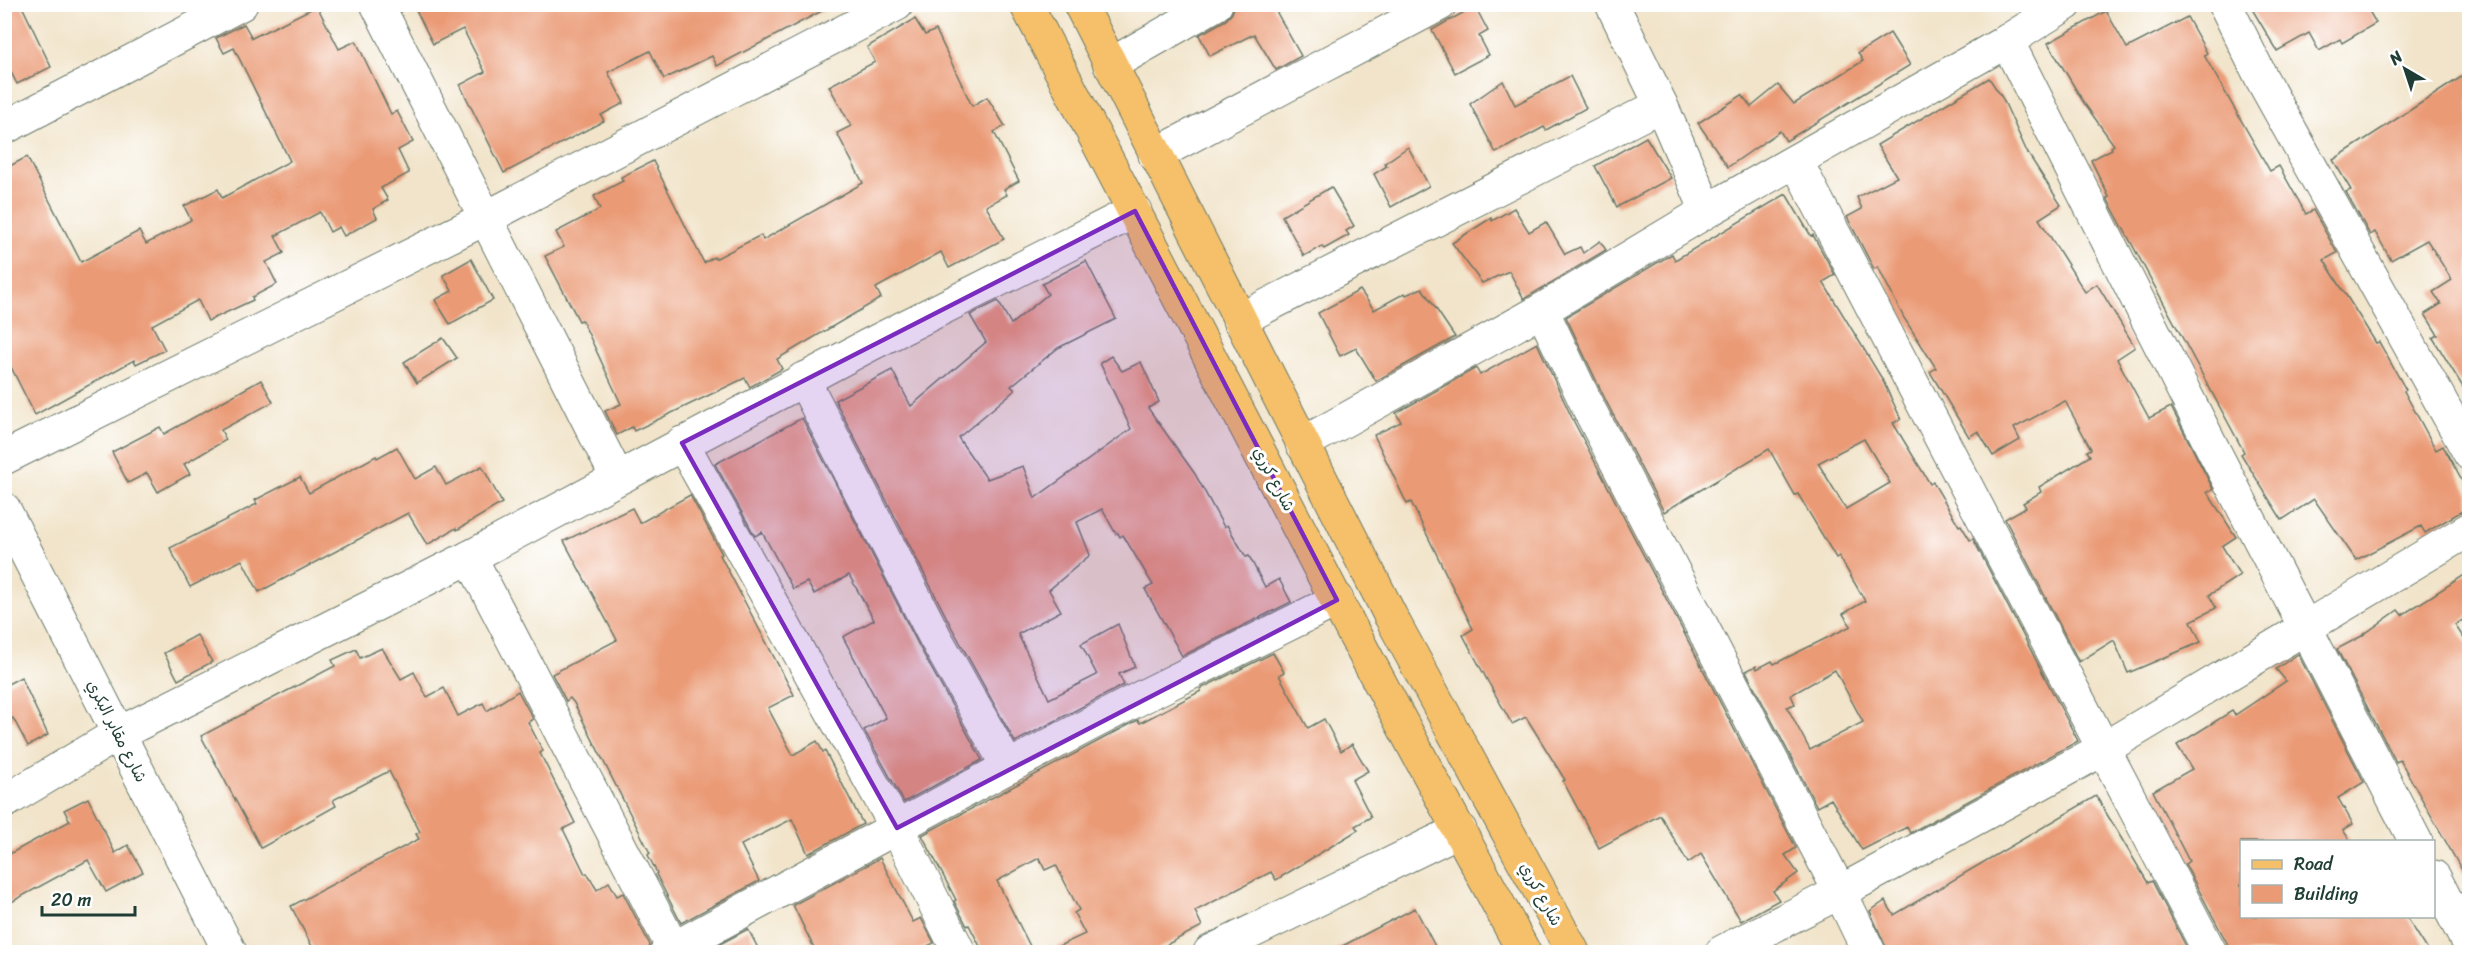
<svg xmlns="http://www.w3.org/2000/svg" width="2474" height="957" font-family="Sriracha,'Playpen Sans Arabic',sans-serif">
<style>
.building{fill:#ea9a75;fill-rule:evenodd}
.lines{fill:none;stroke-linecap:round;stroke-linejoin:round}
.minor-casing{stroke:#687768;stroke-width:35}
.major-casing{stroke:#687768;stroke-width:35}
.minor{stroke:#fff;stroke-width:33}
.major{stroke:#f6c06b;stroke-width:33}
.marked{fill:#7b2cbf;fill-opacity:0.2;stroke:#7b2cbf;stroke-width:4.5;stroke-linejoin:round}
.labels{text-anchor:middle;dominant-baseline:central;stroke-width:6;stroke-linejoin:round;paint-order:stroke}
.street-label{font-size:16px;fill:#1f3d34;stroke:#fff}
</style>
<rect width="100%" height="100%" fill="#fff"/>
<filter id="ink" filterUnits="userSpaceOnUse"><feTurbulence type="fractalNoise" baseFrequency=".0167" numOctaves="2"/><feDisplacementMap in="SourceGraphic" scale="12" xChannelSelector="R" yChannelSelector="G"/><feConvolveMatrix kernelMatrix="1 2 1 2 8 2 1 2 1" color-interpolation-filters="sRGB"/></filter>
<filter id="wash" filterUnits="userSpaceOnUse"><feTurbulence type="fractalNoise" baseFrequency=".008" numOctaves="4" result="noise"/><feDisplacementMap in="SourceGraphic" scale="24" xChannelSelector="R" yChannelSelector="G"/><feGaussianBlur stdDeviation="1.35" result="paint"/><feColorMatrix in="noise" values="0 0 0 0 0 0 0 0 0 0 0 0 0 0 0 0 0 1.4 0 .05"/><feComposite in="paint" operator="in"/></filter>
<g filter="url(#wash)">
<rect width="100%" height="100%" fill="#f1e4ca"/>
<g id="blocks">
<g class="building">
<path d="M 4,4 L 21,4 L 51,67 L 17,84 L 4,58 Z"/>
<path d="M 413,4 L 835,4 L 717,66 L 712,56 L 664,79 L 650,51 L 608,72 L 624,103 L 601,115 L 604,121 L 504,173 L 460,85 L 485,72 L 463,29 L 433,44 Z"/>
<path d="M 1235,4 L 1272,4 L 1301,56 L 1276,70 L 1254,34 L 1210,56 L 1199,35 L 1226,20 L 1232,13 Z"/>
<path d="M 2249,4 L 2365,4 L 2376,23 L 2342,43 L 2340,39 L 2319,51 L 2309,33 L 2277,51 Z"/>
<path d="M 317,6 L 339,49 L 356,41 L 391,114 L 397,111 L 413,142 L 398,150 L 409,173 L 381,188 L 388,200 L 373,209 L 377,218 L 344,236 L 339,227 L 330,232 L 320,212 L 275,236 L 284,253 L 266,262 L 277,284 L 252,297 L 253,300 L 208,321 L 198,300 L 152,325 L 165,350 L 136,364 L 134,360 L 35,415 L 4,353 L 4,169 L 27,157 L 81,262 L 139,231 L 146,244 L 191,220 L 184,206 L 218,189 L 222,198 L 290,161 L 234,48 L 224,53 L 216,38 L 244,24 L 252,38 Z"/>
<path d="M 1475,6 L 1488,31 L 1479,36 L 1489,55 L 1455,73 L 1432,30 Z"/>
<path d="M 2106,11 L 2127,48 L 2187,17 L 2207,53 L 2204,55 L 2270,171 L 2279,166 L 2306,214 L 2313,210 L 2337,253 L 2324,260 L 2376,343 L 2379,342 L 2406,390 L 2404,391 L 2436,450 L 2443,446 L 2469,494 L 2469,507 L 2425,533 L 2421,526 L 2356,560 L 2314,499 L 2282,520 L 2241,454 L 2244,452 L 2107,198 L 2109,197 L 2091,160 L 2112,149 L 2111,147 L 2114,145 L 2084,103 L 2048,43 Z"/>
<path d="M 915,19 L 925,35 L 936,30 L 972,106 L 987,97 L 1005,126 L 994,132 L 1019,181 L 1004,189 L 1007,195 L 986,206 L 1004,239 L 949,268 L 941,252 L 876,288 L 881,298 L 777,359 L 782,369 L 750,387 L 745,378 L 634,431 L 632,427 L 617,435 L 605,411 L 621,404 L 582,320 L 579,321 L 545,256 L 564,247 L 556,232 L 600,209 L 594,196 L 623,181 L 621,177 L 653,161 L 704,263 L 714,257 L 715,259 L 761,235 L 763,240 L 863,183 L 837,133 L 851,126 L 829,86 L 875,62 L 867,47 Z"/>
<path d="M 1890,33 L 1910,65 L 1786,141 L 1780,131 L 1728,167 L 1698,123 L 1742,95 L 1751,107 L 1778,85 L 1794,104 L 1863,61 L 1858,53 Z"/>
<path d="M 2469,72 L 2469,397 L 2433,338 L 2438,335 L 2425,314 L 2441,304 L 2433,292 L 2452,280 L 2427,240 L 2391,260 L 2375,232 L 2370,235 L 2346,192 L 2351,190 L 2333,160 Z"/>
<path d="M 1570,76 L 1586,108 L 1546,130 L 1544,127 L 1496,153 L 1470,104 L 1503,81 L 1515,105 Z"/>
<path d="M 1989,78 L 2003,99 L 2027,152 L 2061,205 L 2039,219 L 2085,292 L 2097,284 L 2135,347 L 2117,359 L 2149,418 L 2171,407 L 2213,489 L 2207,492 L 2236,537 L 2222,546 L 2240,575 L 2209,595 L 2216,608 L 2191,621 L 2201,642 L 2128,673 L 2114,640 L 2079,662 L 2005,519 L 2026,507 L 2023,503 L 2041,492 L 2039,487 L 2090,456 L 2087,451 L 2091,449 L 2065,401 L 2014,428 L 2020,440 L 1993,456 L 1978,431 L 1969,437 L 1930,372 L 1936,368 L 1904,318 L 1878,267 L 1874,269 L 1847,217 L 1862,209 L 1857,197 L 1897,177 L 1877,145 Z"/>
<path d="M 1646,137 L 1671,178 L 1617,207 L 1595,166 Z"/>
<path d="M 1408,147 L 1429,186 L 1391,207 L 1374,174 L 1387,166 L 1385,163 Z"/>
<path d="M 1331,187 L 1354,226 L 1346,231 L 1349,235 L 1324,249 L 1322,246 L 1304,256 L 1282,216 Z"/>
<path d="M 1786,194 L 1811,236 L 1813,235 L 1835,275 L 1823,282 L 1881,377 L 1901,419 L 1893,423 L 1930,484 L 1933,482 L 1959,526 L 1961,525 L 1970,540 L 1973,539 L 2078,741 L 1910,833 L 1907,827 L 1862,850 L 1831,799 L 1817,807 L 1746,671 L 1756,666 L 1757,669 L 1772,661 L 1774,664 L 1851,626 L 1843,614 L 1865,601 L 1839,556 L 1836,558 L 1798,494 L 1795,495 L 1769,449 L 1664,512 L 1606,401 L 1566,317 L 1672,254 L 1675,260 ZM 1864,439 L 1890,483 L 1846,509 L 1818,463 ZM 1835,670 L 1863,722 L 1810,750 L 1787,707 L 1795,704 L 1791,695 Z"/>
<path d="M 1514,208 L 1529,232 L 1546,222 L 1565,254 L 1580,247 L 1583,253 L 1600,241 L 1606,250 L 1524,299 L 1509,271 L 1482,283 L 1452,243 L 1491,218 L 1492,221 Z"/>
<path d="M 471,259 L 493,300 L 450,324 L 435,300 L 452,291 L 443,275 Z"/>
<path d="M 1086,261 L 1116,319 L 1058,348 L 1011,386 L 1015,390 L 959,437 L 959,439 L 987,479 L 1023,466 L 1035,498 L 1131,429 L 1100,363 L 1111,356 L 1122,371 L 1141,362 L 1159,402 L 1148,408 L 1195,474 L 1224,527 L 1227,525 L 1246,557 L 1249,556 L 1265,587 L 1279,579 L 1291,602 L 1182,656 L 1145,589 L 1153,585 L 1123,535 L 1120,537 L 1118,533 L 1116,534 L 1102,509 L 1077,522 L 1090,555 L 1049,590 L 1061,611 L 1018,634 L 1049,699 L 1097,675 L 1081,644 L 1118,624 L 1135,667 L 1119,674 L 1124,685 L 1015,742 L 952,628 L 835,400 L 892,370 L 911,406 L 986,342 L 970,315 L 998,301 L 1011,324 L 1048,294 L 1042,284 Z"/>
<path d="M 1422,288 L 1455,337 L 1376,381 L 1356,348 L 1340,356 L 1318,313 L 1360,290 L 1374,310 L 1405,293 L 1406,295 Z"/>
<path d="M 443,338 L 457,358 L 417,383 L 404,362 Z"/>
<path d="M 1537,343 L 1572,418 L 1796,848 L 1785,855 L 1798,873 L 1773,891 L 1779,900 L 1741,921 L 1701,854 L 1688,863 L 1660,815 L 1599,848 L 1563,781 L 1565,780 L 1526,717 L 1512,724 L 1486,678 L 1463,635 L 1473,629 L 1411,502 L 1407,504 L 1374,435 L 1401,422 L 1396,413 L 1476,368 L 1480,375 Z"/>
<path d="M 261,380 L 273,402 L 221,430 L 226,440 L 184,464 L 190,474 L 158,492 L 147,473 L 128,483 L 112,452 L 160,427 L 164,434 Z"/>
<path d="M 802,418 L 919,646 L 982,760 L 904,802 L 864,730 L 886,718 L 843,637 L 874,620 L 849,575 L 814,594 L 807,582 L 793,589 L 762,532 L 755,536 L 715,464 Z"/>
<path d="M 397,447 L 415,479 L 436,467 L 446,485 L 482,466 L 502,503 L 457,530 L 456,528 L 427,545 L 408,513 L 259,592 L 242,560 L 190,587 L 170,548 L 257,504 L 255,500 L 300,477 L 309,493 L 376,456 L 377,458 Z"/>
<path d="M 690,495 L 722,554 L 720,555 L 794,695 L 768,708 L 793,755 L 817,741 L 823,752 L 825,751 L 863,824 L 808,854 L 792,819 L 741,845 L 759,881 L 681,923 L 656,874 L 657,873 L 648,855 L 650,853 L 574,703 L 570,698 L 566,701 L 552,674 L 617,640 L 564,541 L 632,508 L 640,523 Z"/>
<path d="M 2469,572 L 2469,616 L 2455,625 L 2469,646 L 2469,883 L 2400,760 L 2396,762 L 2337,649 L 2360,637 L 2398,610 L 2402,615 Z"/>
<path d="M 197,635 L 212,662 L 178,680 L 164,653 Z"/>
<path d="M 382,648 L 401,679 L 414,672 L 427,697 L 444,688 L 458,716 L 483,703 L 487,711 L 518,691 L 533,719 L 528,722 L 543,751 L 540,753 L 575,823 L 563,829 L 585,874 L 587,873 L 597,890 L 609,882 L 617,896 L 623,893 L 650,945 L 649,949 L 643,952 L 315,952 L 291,906 L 419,839 L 416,834 L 420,832 L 389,771 L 333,800 L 336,806 L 261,848 L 201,736 L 335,666 L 332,660 L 356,649 L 360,658 Z"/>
<path d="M 1273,653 L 1284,672 L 1279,675 L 1308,728 L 1324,719 L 1341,751 L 1352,744 L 1368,771 L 1352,780 L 1371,817 L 1355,826 L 1358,830 L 1276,880 L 1271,872 L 1195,911 L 1202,926 L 1153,952 L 1046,952 L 1085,934 L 1074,913 L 1079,910 L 1056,865 L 1045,870 L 1039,858 L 997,881 L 1033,952 L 983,952 L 969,925 L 967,926 L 954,901 L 956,900 L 922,835 L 1138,720 L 1140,723 L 1201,691 L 1200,689 Z"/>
<path d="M 2298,654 L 2364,782 L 2338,798 L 2353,824 L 2343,830 L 2351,842 L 2241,842 L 2241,916 L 2406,916 L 2429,952 L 2229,952 L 2227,943 L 2185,864 L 2189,861 L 2153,791 L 2192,769 L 2177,745 L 2232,711 L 2235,715 L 2286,681 L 2276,669 Z"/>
<path d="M 21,677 L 48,735 L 28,746 L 13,718 L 4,723 L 4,686 Z"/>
<path d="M 2096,796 L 2148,883 L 2152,881 L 2189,952 L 1888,952 L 1870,911 L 1885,901 L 1894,915 Z"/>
<path d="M 88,798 L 115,853 L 128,845 L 143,872 L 106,892 L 88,860 L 4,906 L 4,857 L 70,821 L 64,810 Z"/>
<path d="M 880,858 L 913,922 L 921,918 L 934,943 L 915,952 L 816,952 L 793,905 Z"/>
<path d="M 1415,908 L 1438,952 L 1331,952 Z"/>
<path d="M 748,929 L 760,952 L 705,952 Z"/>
</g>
</g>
</g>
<g filter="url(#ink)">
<use href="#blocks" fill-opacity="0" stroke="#687768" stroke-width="1.5"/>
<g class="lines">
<g class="minor-casing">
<g id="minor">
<path d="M 377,4 L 617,477"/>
<path d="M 1612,4 L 1661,105 L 1707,211"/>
<path d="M 2225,4 L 2262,79 L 2470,454"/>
<path d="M 2007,41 L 2215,453 L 2416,842"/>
<path d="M 1110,65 L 1216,4"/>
<path d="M 4,128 L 241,4"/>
<path d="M 1155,155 L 1440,4"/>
<path d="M 1796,161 L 2210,952"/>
<path d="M 1542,310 L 1589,409 L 1840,892 L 1869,952"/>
<path d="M 1239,320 L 1661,105"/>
<path d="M 803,379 L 935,637 L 1008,767"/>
<path d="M 682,443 L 897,828 L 959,952"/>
<path d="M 1302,444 L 1542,310 L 1707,211 L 2007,41 L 2066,4"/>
<path d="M 4,458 L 484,219 L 897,4"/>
<path d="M 4,509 L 230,952"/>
<path d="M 470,557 L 675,952"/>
<path d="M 4,802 L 118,734 L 470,557 L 869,345 L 1135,211"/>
<path d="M 2434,877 L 2470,947"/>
<path d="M 667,952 L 1008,767 L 1144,696 L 1337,600"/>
<path d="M 1210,952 L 1460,830"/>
<path d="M 1722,952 L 1840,892 L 2105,748 L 2470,529"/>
</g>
</g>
<g class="major-casing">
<g id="major">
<path d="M 1026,4 L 1354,634 L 1524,952"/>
<path d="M 1080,4 L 1391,617 L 1573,952"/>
</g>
</g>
<use href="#minor" class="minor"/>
<use href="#major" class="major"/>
</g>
</g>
<path class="marked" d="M 1135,211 L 1337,600 L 897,828 L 682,443 Z"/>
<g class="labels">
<g class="street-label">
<text transform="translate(1274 479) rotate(62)">شارع كرري</text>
<text transform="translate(117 731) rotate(63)">شارع مقابر البكري</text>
<text transform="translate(1541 894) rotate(61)">شارع كرري</text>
</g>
</g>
<rect width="2474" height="957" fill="none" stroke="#fff" stroke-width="24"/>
<rect x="2240" y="840" width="195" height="78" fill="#ffffff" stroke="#a5b1ae" stroke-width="1.5"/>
<rect x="2252" y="860" width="30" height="9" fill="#f6c06b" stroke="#a5b1ae" stroke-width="1.5"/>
<text x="2294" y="870" font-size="18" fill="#1f3d34">Road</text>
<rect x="2252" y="885" width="30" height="18" fill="#ea9a75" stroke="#a5b1ae" stroke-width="1.5"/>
<text x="2294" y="900" font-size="18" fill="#1f3d34">Building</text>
<g transform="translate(2405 69) rotate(321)" stroke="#ffffff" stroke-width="4.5" paint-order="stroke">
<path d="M0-4.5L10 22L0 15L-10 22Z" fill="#1f3d34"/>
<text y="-9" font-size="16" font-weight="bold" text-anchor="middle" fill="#1f3d34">N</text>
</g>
<path d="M42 906v9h93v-9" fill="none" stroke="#1f3d34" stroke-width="3"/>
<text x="51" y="906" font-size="18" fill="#1f3d34" stroke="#ffffff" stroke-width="4.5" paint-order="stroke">20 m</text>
</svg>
